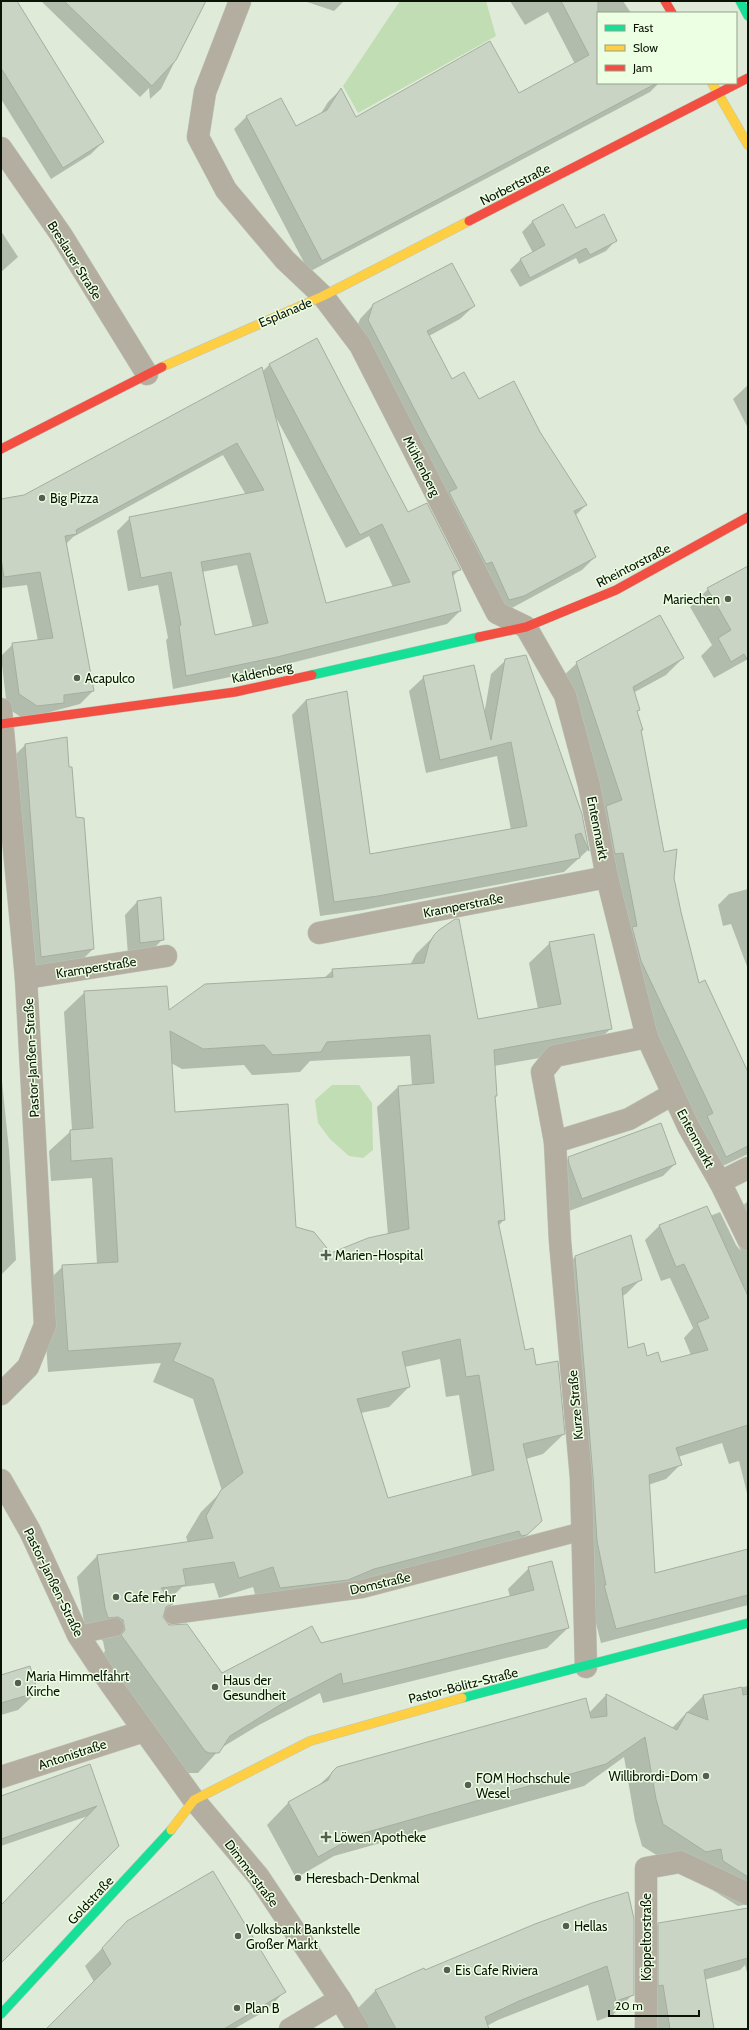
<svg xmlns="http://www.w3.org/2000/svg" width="749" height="2030" font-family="Cabin,sans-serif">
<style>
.green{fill:#c1ddb3}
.shadow{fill:#0003;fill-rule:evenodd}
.building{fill:#cad4c5;stroke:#a5aea0;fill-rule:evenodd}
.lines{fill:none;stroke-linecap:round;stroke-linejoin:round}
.lane-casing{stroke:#bec7b8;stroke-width:19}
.street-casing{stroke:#bec7b8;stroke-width:23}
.fast-casing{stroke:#bec7b8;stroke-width:10}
.slow-casing{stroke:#bec7b8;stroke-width:10}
.jam-casing{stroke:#bec7b8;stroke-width:10}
.lane{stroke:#b4aea1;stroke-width:18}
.street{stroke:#b4aea1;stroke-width:22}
.fast{stroke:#16e098;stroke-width:9}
.slow{stroke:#ffcf43;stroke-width:9}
.jam{stroke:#f24e42;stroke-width:9}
.poi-dot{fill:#555f50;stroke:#ecffe3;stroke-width:1.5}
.labels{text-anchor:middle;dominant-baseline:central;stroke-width:3;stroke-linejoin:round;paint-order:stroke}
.street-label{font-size:13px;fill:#0b1307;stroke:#ecffe3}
.poi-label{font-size:13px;fill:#0b1307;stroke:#ecffe3;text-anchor:start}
</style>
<rect width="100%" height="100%" fill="#dfebd8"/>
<g class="green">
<path d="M 400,1 L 486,1 L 496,36 L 358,113 L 343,86 Z"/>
<path d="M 332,1085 L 359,1085 L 372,1103 L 373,1150 L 363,1158 L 349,1156 L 330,1139 L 318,1123 L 315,1100 Z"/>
</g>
<g class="shadow">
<path d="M 1,1 L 16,1 L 103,142 L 91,154 L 51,179 L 1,99 Z"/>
<path d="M 41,1 L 205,1 L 161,89 L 150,99 L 149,88 L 140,97 Z"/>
<path d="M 304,1 L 344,1 L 334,11 Z"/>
<path d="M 510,1 L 623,1 L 631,13 L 598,13 L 598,83 L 659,83 L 650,92 L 309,272 L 234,129 L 246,117 L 281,100 L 295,128 L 320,115 L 328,102 L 340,90 L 356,118 L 519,94 L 575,64 L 548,12 L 525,25 Z"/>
<path d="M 563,206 L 576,230 L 616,240 L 606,251 L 579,264 L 576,258 L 520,287 L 510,270 L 520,260 L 533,253 L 522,232 L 532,222 Z"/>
<path d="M 1,231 L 18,257 L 1,272 Z"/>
<path d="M 373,305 L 474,306 L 460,319 L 429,336 L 452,381 L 478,400 L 539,433 L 586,505 L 575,516 L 595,557 L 582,570 L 510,609 L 496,612 L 355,333 L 360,319 Z"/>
<path d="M 316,340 L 408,514 L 460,569 L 452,577 L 460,611 L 447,624 L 263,670 L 173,689 L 166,640 L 168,638 L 158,585 L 128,591 L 117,531 L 130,518 L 246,495 L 223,455 L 73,537 L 66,544 L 93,691 L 80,704 L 24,719 L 7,708 L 1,656 L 13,644 L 38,641 L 27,585 L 1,588 L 1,500 L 25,496 L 262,372 L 269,365 ZM 273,412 L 346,548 L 369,536 L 393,587 L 325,604 ZM 237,565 L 253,628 L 215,637 L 202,572 Z"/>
<path d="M 748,385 L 748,428 L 733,399 Z"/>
<path d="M 748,567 L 748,659 L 714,678 L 701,656 L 712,645 L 690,607 L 708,589 Z"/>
<path d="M 683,658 L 666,675 L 633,693 L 639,710 L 636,712 L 642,729 L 640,731 L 663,853 L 673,878 L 680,912 L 699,984 L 748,1074 L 748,1154 L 710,1172 L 625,977 L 560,679 L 577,663 Z"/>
<path d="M 506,660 L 581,814 L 588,850 L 564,872 L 363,910 L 320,916 L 292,715 L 306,700 L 369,856 L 511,830 L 497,756 L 426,773 L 409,691 L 424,677 L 484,715 L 491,674 Z"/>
<path d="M 25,745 L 68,768 L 93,949 L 81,961 L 29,968 L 13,757 Z"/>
<path d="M 748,889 L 748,969 L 731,924 L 723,926 L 718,905 L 729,894 Z"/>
<path d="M 137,902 L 163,939 L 151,951 L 128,955 L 125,915 Z"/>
<path d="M 437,933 L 478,1021 L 538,1009 L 529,963 L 550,943 L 611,1028 L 591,1049 L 494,1066 L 496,1096 L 494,1098 L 504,1220 L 498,1226 L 524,1351 L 535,1366 L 564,1434 L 543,1454 L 526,1459 L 541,1521 L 520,1541 L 259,1608 L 253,1587 L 219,1598 L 214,1583 L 182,1587 L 169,1600 L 172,1604 L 163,1613 L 164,1622 L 174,1626 L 222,1674 L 320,1644 L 510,1597 L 508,1589 L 529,1568 L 568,1628 L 547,1648 L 323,1703 L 320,1693 L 259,1725 L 221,1748 L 198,1773 L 188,1773 L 101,1657 L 105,1651 L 103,1641 L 97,1637 L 86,1635 L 77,1577 L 97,1556 L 188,1543 L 186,1537 L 201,1512 L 222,1491 L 193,1399 L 153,1382 L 161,1363 L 48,1372 L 42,1287 L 63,1266 L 97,1264 L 92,1178 L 51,1181 L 49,1151 L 72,1130 L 64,1012 L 85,992 L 168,1012 L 324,978 L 333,970 L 410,965 L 416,954 ZM 410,1056 L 412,1086 L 398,1087 L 377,1107 L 388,1235 L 331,1254 L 295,1227 L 174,1113 L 171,1063 L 182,1069 L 244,1065 L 252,1075 L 300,1072 L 310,1061 ZM 440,1359 L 446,1397 L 459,1395 L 472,1477 L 388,1499 L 361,1413 L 389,1407 L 409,1387 L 405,1367 Z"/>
<path d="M 1,1072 L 9,1150 L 16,1260 L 1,1275 Z"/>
<path d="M 569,1158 L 675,1164 L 663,1176 L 569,1211 L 556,1170 Z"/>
<path d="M 748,1201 L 748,1497 L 739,1461 L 729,1464 L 722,1443 L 678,1457 L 680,1465 L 666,1479 L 648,1485 L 655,1574 L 748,1550 L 748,1605 L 601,1643 L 590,1600 L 561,1272 L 575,1257 L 640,1280 L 626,1294 L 622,1296 L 627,1349 L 660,1363 L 691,1355 L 684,1338 L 693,1328 L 670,1278 L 661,1281 L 645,1240 L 659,1226 L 706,1208 L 710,1216 L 720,1212 L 736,1245 L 741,1251 L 727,1220 Z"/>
<path d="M 1,1676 L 37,1692 L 18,1710 L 1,1715 Z"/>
<path d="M 748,1686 L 748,1904 L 738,1906 L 642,1846 L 635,1821 L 624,1757 L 584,1786 L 334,1856 L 296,1878 L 267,1825 L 288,1803 L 318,1786 L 333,1772 L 589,1713 L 606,1695 L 671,1729 L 703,1696 Z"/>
<path d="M 89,1766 L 118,1846 L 1,1962 L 1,1906 L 88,1816 L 1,1846 L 1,1797 Z"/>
<path d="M 592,1904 L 632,1995 L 613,2015 L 597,2021 L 588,1985 L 498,2020 L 487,2026 L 488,2029 L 366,2029 L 356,2010 L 375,1991 L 423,1969 L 424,1971 Z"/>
<path d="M 748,1917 L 748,1976 L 745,1965 L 740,1970 L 704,1980 L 713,2029 L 654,2029 L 645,1938 L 659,1924 Z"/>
<path d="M 109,1941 L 284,1992 L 267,2010 L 234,2029 L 47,2029 L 94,1982 L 85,1966 Z"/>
</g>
<g class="building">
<path d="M 1,1 L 17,1 L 104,142 L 63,168 L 1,68 Z"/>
<path d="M 64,1 L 206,1 L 176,60 L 152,86 Z"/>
<path d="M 561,1 L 598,1 L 598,83 L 657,83 L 322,261 L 246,116 L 281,98 L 296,126 L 327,110 L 341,88 L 356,117 L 490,41 L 519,93 L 589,55 Z"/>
<path d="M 563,204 L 576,228 L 604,214 L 617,241 L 590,255 L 586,248 L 530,278 L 520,259 L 545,245 L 532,221 Z"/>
<path d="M 452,263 L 475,306 L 427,331 L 452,379 L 464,372 L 479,399 L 514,381 L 540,432 L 587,505 L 574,511 L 596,557 L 524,596 L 509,600 L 492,562 L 486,564 L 449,492 L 457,488 L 429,437 L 368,320 L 373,304 Z"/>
<path d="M 317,338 L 408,512 L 427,503 L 461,570 L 452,572 L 461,611 L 277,657 L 186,676 L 179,626 L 181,625 L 171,572 L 141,578 L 129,517 L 264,490 L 237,443 L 76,530 L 77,534 L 65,536 L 94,691 L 64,695 L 64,703 L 37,706 L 19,694 L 12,643 L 53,638 L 40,572 L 4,577 L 1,559 L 1,499 L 24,495 L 262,367 L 326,603 L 410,582 L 382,524 L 360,535 L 269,364 ZM 250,553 L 268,623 L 215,635 L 201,562 Z"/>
<path d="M 748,566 L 748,661 L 744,654 L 731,662 L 718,638 L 731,630 L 707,588 Z"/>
<path d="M 660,615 L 684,658 L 633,687 L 640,710 L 637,711 L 643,730 L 641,730 L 664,852 L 677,849 L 674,878 L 681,912 L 699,983 L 705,980 L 748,1072 L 748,1146 L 726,1157 L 707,1116 L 713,1113 L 641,961 L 632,927 L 637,926 L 623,853 L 615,854 L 606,806 L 622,800 L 576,662 Z"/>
<path d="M 526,655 L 582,814 L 589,851 L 581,833 L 575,835 L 580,858 L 378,896 L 334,902 L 306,700 L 347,691 L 370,854 L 527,826 L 511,742 L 440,760 L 423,676 L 474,665 L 491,740 L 505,659 Z"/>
<path d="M 67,737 L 69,767 L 72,767 L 76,817 L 84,818 L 94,949 L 41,957 L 25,744 Z"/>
<path d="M 161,897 L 164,940 L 140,943 L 137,901 Z"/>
<path d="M 455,919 L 459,919 L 478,1019 L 561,1004 L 549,942 L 594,934 L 612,1029 L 494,1050 L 497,1096 L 495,1096 L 505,1220 L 498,1221 L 502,1240 L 525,1350 L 533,1348 L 536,1365 L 558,1361 L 565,1434 L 523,1444 L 542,1521 L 527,1535 L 521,1536 L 519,1531 L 374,1569 L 348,1580 L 280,1588 L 273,1567 L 239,1578 L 234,1562 L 183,1569 L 186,1585 L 161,1588 L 173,1604 L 166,1607 L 163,1617 L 169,1625 L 187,1624 L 222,1673 L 312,1626 L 321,1643 L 534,1590 L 528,1567 L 552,1561 L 569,1628 L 343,1684 L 341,1673 L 280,1705 L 230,1736 L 219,1753 L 209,1753 L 205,1751 L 121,1635 L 125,1630 L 123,1620 L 118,1617 L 108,1618 L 105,1608 L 97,1555 L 213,1538 L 206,1516 L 221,1490 L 243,1473 L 213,1379 L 173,1361 L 181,1343 L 68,1351 L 62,1265 L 118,1262 L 112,1158 L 71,1161 L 70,1130 L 93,1128 L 84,991 L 167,986 L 169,1010 L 205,984 L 333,977 L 332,969 L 424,963 L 429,944 L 434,935 L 439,930 ZM 170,1031 L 203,1049 L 264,1045 L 273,1055 L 321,1052 L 327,1042 L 430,1035 L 434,1083 L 398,1086 L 409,1229 L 368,1238 L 331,1253 L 314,1232 L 296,1227 L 288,1104 L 175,1112 ZM 460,1339 L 466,1377 L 479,1375 L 494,1470 L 388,1498 L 357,1399 L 410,1387 L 402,1352 Z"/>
<path d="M 661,1123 L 676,1164 L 582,1199 L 569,1164 L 568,1157 Z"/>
<path d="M 707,1206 L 748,1296 L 748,1425 L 676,1448 L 682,1465 L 649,1475 L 655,1573 L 748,1549 L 748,1595 L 616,1629 L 604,1585 L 606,1585 L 597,1541 L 593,1477 L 575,1256 L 631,1235 L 642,1280 L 622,1288 L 628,1348 L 644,1343 L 647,1356 L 658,1352 L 661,1362 L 708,1350 L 697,1323 L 709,1318 L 684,1264 L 676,1267 L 659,1225 Z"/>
<path d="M 30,1666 L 38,1692 L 1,1703 L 1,1675 Z"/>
<path d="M 742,1687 L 743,1695 L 748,1694 L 748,1877 L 723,1861 L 721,1849 L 706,1852 L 663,1824 L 656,1799 L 645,1737 L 606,1764 L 357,1835 L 318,1857 L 288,1802 L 328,1780 L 332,1772 L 337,1767 L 586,1698 L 591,1718 L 607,1716 L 606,1694 L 677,1730 L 687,1712 L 708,1720 L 703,1695 Z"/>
<path d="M 90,1764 L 119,1846 L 1,1963 L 1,1905 L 97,1806 L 1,1839 L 1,1796 Z"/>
<path d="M 213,1871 L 286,1992 L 224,2029 L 46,2029 L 111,1964 L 102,1948 L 127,1921 Z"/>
<path d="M 628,1892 L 634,1919 L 634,1995 L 616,2001 L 607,1966 L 519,2001 L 485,2017 L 489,2029 L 396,2029 L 375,1990 L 424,1968 L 425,1970 L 535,1924 L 592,1903 Z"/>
<path d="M 748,1908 L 748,1958 L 704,1970 L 714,2029 L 670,2029 L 663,1985 L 658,1986 L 658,1923 Z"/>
</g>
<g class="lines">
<g class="lane-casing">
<g id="lane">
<path d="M 173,1615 L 362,1589 L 583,1531"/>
<path d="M 78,1635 L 115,1627"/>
</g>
</g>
<g class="street-casing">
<g id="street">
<path d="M 240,1 L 205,92 L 198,137 L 226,190 L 285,260 L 323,296 L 360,345 L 497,613 L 526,627 L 565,695 L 589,785 L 607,877 L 647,1037 L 688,1126 L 720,1182 L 748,1239"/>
<path d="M 1,148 L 62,236 L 147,374"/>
<path d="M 1,709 L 26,978 L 45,1325 L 28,1367 L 1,1394"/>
<path d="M 319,933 L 607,877"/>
<path d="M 26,978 L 166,956"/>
<path d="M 647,1037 L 555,1056 L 542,1072 L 555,1142 L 629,1119 L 673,1094"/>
<path d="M 555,1142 L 560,1241 L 581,1478 L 586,1667"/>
<path d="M 720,1182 L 748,1168"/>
<path d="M 1,1480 L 30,1531 L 78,1635 L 110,1683 L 194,1800 L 258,1876 L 340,1999 L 358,2029"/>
<path d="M 1,1777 L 144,1731"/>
<path d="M 290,2029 L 340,1999"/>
<path d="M 646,2029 L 646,1868 L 680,1862 L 748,1894"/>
</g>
</g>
<g class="fast-casing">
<g id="fast">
<path d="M 740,1 L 748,16"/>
<path d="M 312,675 L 479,637"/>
<path d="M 462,1698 L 748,1623"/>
<path d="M 1,2014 L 171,1830"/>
</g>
</g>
<g class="slow-casing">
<g id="slow">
<path d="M 712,83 L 748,145"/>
<path d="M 162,367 L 323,296 L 469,221"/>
<path d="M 171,1830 L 194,1800 L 310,1741 L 462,1698"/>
</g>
</g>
<g class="jam-casing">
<g id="jam">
<path d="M 665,1 L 672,13"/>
<path d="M 469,221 L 748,78"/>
<path d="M 1,449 L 162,367"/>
<path d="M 479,637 L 526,627 L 616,590 L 748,517"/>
<path d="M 1,724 L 235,692 L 312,675"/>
</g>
</g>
<use href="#lane" class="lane"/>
<use href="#street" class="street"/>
<use href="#fast" class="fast"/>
<use href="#slow" class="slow"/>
<use href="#jam" class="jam"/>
</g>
<g class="poi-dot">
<circle cx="42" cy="498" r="4"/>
<circle cx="728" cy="599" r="4"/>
<circle cx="77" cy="678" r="4"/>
<path d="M324 1249h4v4h4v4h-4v4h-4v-4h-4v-4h4z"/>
<circle cx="116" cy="1597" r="4"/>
<circle cx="18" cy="1683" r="4"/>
<circle cx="215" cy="1687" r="4"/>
<circle cx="706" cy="1776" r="4"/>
<circle cx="468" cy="1785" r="4"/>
<path d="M324 1831h4v4h4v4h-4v4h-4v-4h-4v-4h4z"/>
<circle cx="298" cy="1878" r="4"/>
<circle cx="566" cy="1926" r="4"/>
<circle cx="238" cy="1936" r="4"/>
<circle cx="447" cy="1970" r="4"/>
<circle cx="237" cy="2008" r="4"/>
</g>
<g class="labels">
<g class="street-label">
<text transform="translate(515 184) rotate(-27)">Norbertstraße</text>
<text transform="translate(75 260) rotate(58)">Breslauer Straße</text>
<text transform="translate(285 312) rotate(-23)">Esplanade</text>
<text transform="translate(422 466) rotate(63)">Mühlenberg</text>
<text transform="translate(633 565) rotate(-27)">Rheintorstraße</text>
<text transform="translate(262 672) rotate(-12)">Kaldenberg</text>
<text transform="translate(598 828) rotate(79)">Entenmarkt</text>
<text transform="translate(463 905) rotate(-11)">Kramperstraße</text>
<text transform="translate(96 967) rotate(-9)">Kramperstraße</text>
<text transform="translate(31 1058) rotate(-93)">Pastor-Janßen-Straße</text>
<text transform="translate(696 1138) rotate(62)">Entenmarkt</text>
<text transform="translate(575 1405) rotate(-95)">Kurze Straße</text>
<text transform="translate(54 1582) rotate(64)">Pastor-Janßen-Straße</text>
<text transform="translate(380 1583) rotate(-13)">Domstraße</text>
<text transform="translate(463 1685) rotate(-14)">Pastor-Bölitz-Straße</text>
<text transform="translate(72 1754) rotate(-18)">Antonistraße</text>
<text transform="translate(252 1873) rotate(53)">Dimmerstraße</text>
<text transform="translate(90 1900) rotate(-47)">Goldstraße</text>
<text transform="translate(646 1937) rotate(-90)">Köppeltorstraße</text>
</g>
<g class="poi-label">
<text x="50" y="498">Big Pizza</text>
<text x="720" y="599" text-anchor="end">Mariechen</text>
<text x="85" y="678">Acapulco</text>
<text x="335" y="1255">Marien-Hospital</text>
<text x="124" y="1597">Cafe Fehr</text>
<text x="26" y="1676">Maria Himmelfahrt<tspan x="26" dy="15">Kirche</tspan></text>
<text x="223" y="1680">Haus der<tspan x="223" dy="15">Gesundheit</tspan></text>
<text x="698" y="1776" text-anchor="end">Willibrordi-Dom</text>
<text x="476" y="1778">FOM Hochschule<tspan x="476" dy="15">Wesel</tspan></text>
<text x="334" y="1837">Löwen Apotheke</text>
<text x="306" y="1878">Heresbach-Denkmal</text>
<text x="574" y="1926">Hellas</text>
<text x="246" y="1929">Volksbank Bankstelle<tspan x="246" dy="15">Großer Markt</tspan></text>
<text x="455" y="1970">Eis Cafe Riviera</text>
<text x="245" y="2008">Plan B</text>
</g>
</g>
<rect width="749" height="2030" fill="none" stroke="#0b1307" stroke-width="4"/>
<rect x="597" y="12" width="140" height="72" fill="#ecffe3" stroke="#92a18b"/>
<rect x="605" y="25" width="20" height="6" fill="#16e098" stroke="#92a18b"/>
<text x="633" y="32" font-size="12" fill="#0b1307">Fast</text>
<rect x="605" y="45" width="20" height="6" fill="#ffcf43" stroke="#92a18b"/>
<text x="633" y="52" font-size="12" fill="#0b1307">Slow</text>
<rect x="605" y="65" width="20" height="6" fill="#f24e42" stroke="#92a18b"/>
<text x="633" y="72" font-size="12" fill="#0b1307">Jam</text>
<path d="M609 2010v6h90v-6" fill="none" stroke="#0b1307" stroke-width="2"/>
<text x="615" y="2010" font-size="12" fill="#0b1307" stroke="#ecffe3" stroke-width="3" paint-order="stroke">20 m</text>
</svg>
